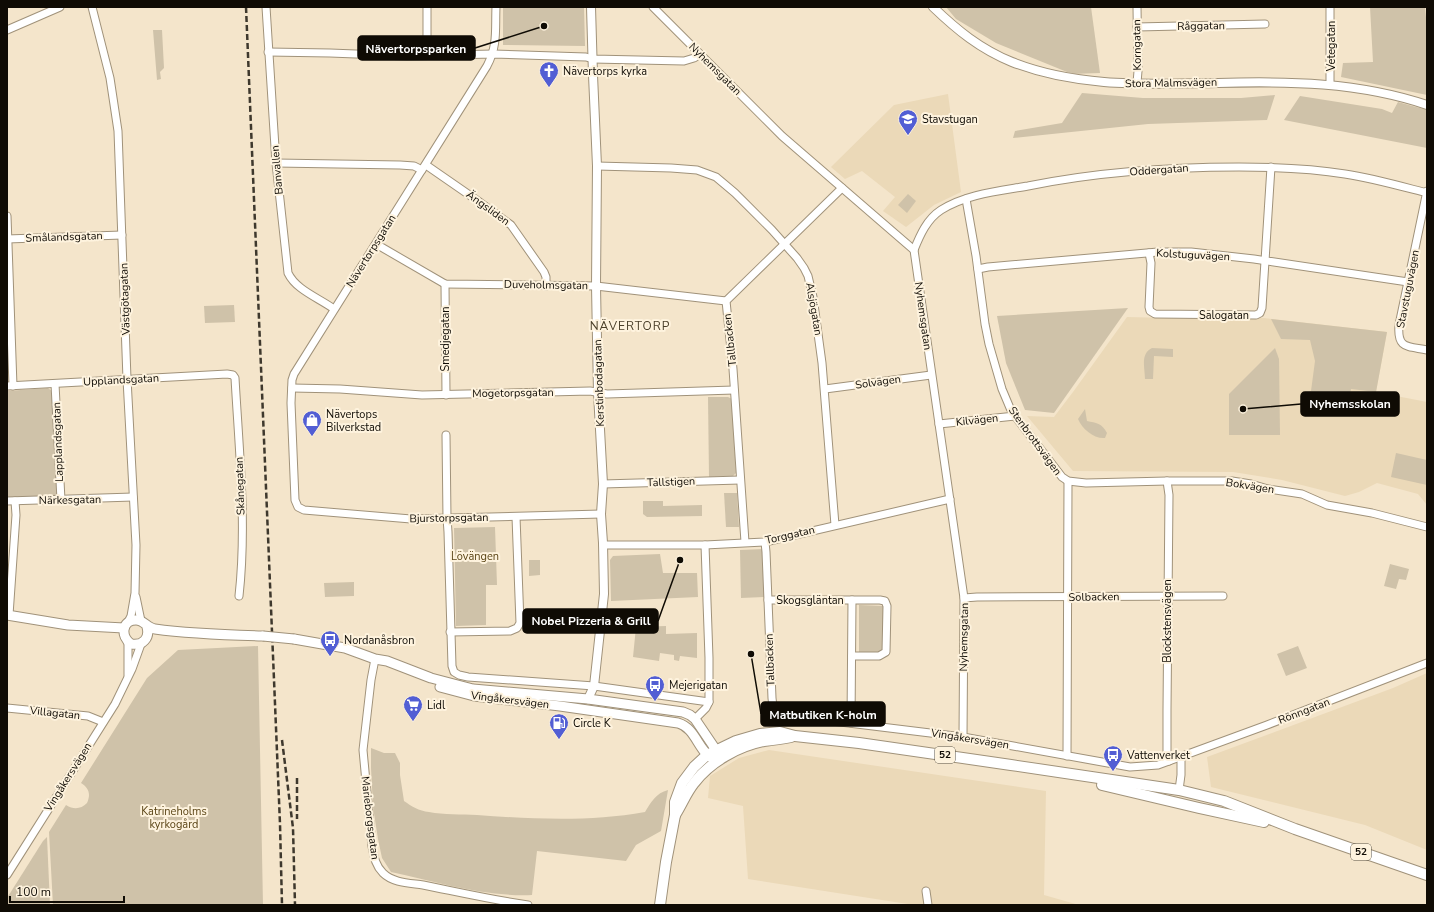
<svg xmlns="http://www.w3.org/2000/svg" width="1434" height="912" font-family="'Nunito Sans',sans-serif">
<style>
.built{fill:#ebd9b8}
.green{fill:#cfc2a9}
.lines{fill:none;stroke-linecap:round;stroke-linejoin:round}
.minor-casing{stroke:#a0927a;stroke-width:9}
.tertiary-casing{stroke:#a0927a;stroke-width:10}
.secondary-casing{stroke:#a0927a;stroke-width:11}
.primary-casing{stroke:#a0927a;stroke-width:12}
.minor{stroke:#fff;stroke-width:7}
.tertiary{stroke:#fff;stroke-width:8}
.secondary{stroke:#fff;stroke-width:9}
.primary{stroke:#fff;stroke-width:10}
.rail{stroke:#3e382d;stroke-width:2.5;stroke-dasharray:6 3;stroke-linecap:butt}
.secondary-bridge-casing{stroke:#a0927a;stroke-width:11;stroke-linecap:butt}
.secondary-bridge{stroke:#fff;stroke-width:9}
.labels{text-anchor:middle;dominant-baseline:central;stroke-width:4;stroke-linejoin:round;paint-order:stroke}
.shield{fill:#fef3de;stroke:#575145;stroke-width:1}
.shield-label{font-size:10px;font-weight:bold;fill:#0f0b04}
.street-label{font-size:11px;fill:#0f0b04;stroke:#fef3de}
.poi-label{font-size:11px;fill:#0f0b04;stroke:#fef3de;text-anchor:start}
.park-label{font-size:11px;fill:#5b4516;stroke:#fef3de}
.neighbourhood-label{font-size:12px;letter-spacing:1px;fill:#493e28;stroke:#fef3de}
.leader{fill:none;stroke:#0f0b04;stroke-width:1.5}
.callout-dot{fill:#0f0b04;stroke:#fef3de;stroke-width:1.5}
.callout{fill:#0f0b04;stroke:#0f0b04;stroke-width:1.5}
.callout-label{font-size:12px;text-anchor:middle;font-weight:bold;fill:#fff}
</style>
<rect width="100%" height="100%" fill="#f4e5cb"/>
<g class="built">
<path d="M 948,94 L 961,192 L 934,205 L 906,227 L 883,211 L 895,197 L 862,171 L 845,179 L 831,167 L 894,105 Z"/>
<path d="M 1127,317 L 1211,319 L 1264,318 L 1387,332 L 1376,392 L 1427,402 L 1427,505 L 1418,494 L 1377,483 L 1359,492 L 1345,496 L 1282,480 L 1233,472 L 1073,471 L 1027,416 L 1054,417 L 1073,392 Z"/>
<path d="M 1427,673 L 1427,850 L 1365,825 L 1211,787 L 1207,757 L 1393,688 Z"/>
<path d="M 769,750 L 1046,791 L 1044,895 L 1079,905 L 914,905 L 748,879 L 743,806 L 708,798 L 710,776 L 739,758 Z"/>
</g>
<g class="green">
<path d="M 503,7 L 584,7 L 585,46 L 503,45 Z"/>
<path d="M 946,7 L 1091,7 L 1100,73 L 1072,74 L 996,43 L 956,19 Z"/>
<path d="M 1370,7 L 1425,7 L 1427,28 L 1427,95 L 1341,77 L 1343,63 L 1373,62 Z"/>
<path d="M 153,30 L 162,30 L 164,68 L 160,72 L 161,79 L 157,80 Z"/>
<path d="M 1082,93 L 1143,98 L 1241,98 L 1275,95 L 1267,120 L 1148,124 L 1013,138 L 1015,131 L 1062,123 Z"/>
<path d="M 1300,96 L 1382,109 L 1392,113 L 1398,102 L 1427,110 L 1427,148 L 1284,120 Z"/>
<path d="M 908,194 L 916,201 L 907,213 L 898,205 Z"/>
<path d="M 234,305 L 235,322 L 205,323 L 204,306 Z"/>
<path d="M 1128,308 L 1054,413 L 1025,410 L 1006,363 L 997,316 Z"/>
<path d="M 1271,319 L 1387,332 L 1376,392 L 1351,389 L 1349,400 L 1327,403 L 1306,399 L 1303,392 L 1311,391 L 1315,361 L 1310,340 L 1281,339 Z"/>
<path d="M 1152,348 L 1173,349 L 1173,357 L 1154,356 L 1153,379 L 1145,379 C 1145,367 1140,354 1152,348 Z"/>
<path d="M 1275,348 L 1279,359 L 1280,435 L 1229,435 L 1229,394 Z"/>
<path d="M 48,388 L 53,392 L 58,497 L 7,498 L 7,391 Z"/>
<path d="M 708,397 L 728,397 L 732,399 L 736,473 L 733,476 L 709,477 Z"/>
<path d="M 1085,409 L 1087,421 C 1096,423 1102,423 1107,433 L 1105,438 C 1094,439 1082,429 1078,419 Z"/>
<path d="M 1396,453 L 1427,460 L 1427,485 L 1391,477 Z"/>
<path d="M 724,493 L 737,493 L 739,527 L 726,527 Z"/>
<path d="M 643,501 L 663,501 L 663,506 L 702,505 L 702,516 L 647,517 L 643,514 Z"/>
<path d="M 495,527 L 497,585 L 486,585 L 486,625 L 456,626 L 454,528 Z"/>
<path d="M 764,549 L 765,597 L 741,598 L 740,550 Z"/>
<path d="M 660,554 L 663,573 L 697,573 L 698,597 L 611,601 L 610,560 L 613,556 Z"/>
<path d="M 529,560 L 540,560 L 540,575 L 529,576 Z"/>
<path d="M 1390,564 L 1409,569 L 1406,580 L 1399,579 L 1396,589 L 1384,586 Z"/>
<path d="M 354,582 L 354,596 L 325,597 L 324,583 Z"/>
<path d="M 859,605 L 885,606 L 884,654 L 859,653 Z"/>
<path d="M 666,626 L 666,634 L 697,633 L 697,658 L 680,656 L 679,661 L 674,660 L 674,655 L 660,653 L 659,661 L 633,657 L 636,627 Z"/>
<path d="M 258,646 L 263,905 L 53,905 L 49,832 L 66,805 C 74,810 81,809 87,803 C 91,794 89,788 81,783 L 147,678 L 178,650 Z"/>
<path d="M 1298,646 L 1307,668 L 1286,676 L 1277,654 Z"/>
<path d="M 371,748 L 384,753 L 395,753 L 400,763 L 400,775 L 404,801 C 411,806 419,811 429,812 C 444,815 461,814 477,815 C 533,819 590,822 645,812 C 651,802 656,793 668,790 L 661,831 L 636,845 L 626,861 L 537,851 L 532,895 C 485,897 437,882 391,872 L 382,858 L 378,839 L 373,807 L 371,768 Z"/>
<path d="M 47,837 L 50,905 L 7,905 L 7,898 L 43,841 Z"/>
</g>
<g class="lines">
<g class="minor-casing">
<g id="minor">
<path d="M 92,7 L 110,78 L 118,131 L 127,379 L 136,545 L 135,593 L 131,616 L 128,622"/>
<path d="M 266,7 L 276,163 L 288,273 C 296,290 319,298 334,309"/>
<path d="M 427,7 L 427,55"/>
<path d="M 496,7 C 495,30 498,45 487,66 L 294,374 L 292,380 L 291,403 L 295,500 L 298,507 L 304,510 L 411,519 L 601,514"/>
<path d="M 653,7 L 782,136 L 914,250 L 964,598 L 963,737"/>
<path d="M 1137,7 L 1138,71 L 1137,83"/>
<path d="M 1330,7 L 1330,85"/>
<path d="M 1137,27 L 1265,24"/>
<path d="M 7,30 L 60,7"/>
<path d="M 268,52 L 330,53 L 407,56 L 493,54 L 586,57 L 593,59 L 684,61 L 694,58 L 700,54"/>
<path d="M 276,163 L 400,165 L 414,166 L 422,170"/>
<path d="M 426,165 L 478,201 L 511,225 L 544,272 L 546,277 L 546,286"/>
<path d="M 597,166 L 671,168 L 697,170 L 716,177 L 735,193 L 772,230 L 797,258 L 804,268 L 808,276 L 813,297 L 822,363 L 835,525"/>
<path d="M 1427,191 L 1399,325 C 1397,349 1407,346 1427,350"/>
<path d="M 966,199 L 976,256 L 985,324 L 989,344 L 1002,389 L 1010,408 L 1015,416 L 1062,477 L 1068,481 L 1086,483 L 1167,481 L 1232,481 L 1251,484 L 1268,489 L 1302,494 L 1327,505 L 1372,513 L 1427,527"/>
<path d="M 7,216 L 13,386"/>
<path d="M 7,239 L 122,235"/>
<path d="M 376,244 L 445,284 L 596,286 L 726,301"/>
<path d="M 914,250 C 920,235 927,219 941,210 C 966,194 999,191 1028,186 C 1097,172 1168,167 1239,167 C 1274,167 1309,168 1345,174 C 1372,178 1400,186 1427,193"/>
<path d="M 1149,253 L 1151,263 L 1149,307 L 1150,311 L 1155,314 L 1256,315 L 1260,313 L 1262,308 L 1271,167"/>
<path d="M 978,269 L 988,267 L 1158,252 L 1191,252 L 1254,259 L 1408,282"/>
<path d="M 445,284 L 446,395"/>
<path d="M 55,384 L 61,500"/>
<path d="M 7,386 L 227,374 L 233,375 L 235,378 C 239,450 247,524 239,596"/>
<path d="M 292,388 L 340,389 L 422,395 L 590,391 L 607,394 L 734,390"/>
<path d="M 825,389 L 931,375"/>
<path d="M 939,424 L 1015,416"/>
<path d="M 446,435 L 447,518 L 448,532 L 452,666 L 454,672 L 459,675 L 468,677 L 594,686 L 709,702"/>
<path d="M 1167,481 L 1169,495 L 1167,710 L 1167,752 L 1169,761"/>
<path d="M 603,484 L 740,480"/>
<path d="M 7,501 L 133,497"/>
<path d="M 745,542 L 733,369 L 726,301 L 842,188"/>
<path d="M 765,542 L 766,552 L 772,698 L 773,707 L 776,713 L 783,715 L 963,737 L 1130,767 L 1158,765 L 1267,725 L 1427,663"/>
<path d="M 603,545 L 705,545 L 765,542 L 950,499"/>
<path d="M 136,597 L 141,621"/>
<path d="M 964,598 L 977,597 L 1223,596"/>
<path d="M 768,600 L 880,600 L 885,601 L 887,606 L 886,652 L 879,656 L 852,656"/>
<path d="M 9,615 L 16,515 L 15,501"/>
<path d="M 450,632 L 510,631 L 517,628 L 520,623 L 516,517"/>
<path d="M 375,659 L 371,680 L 363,750 L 372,846 C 374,856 375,865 383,873 C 393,883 410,883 423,885 C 458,892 493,900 528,905"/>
<path d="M 128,675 L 128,641"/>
<path d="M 7,708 L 88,716 L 103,722"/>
<path d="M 695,719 L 706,708 L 709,702 L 709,658 L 705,545"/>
<path d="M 851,723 L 852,600"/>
<path d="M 1067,756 L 1068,481"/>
<path d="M 1179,790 L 1181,775 L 1181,757"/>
<path d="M 7,875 L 115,704 L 132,669 L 141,644"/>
<path d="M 926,891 L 928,905"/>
</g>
</g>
<g class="tertiary-casing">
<g id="tertiary">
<path d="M 933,7 C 957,30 980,49 1012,62 C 1078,88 1148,84 1218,83 C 1288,81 1359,82 1427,105"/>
<path d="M 588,699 L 594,686 L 604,594 L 603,543 L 601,514 L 603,484 L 598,393 L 596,286 L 597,166 L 593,75 L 591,7"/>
</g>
</g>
<g class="secondary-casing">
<g id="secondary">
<path d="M 7,615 L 68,625 L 124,628"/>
<path d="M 147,627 C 150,638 143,646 131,644 C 120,636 122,620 136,620 C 144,620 147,628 155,629 C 191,634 227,635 263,636"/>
<path d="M 294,639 L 345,648 L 375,659 L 387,661 L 431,678 L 473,689 L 588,699 L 683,712 L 690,715 L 695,719 L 716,750 L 717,757"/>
<path d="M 440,687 L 474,696 L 560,706 L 678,723 C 696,728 698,751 713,759"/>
</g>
</g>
<g class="primary-casing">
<g id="primary">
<path d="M 1102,785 L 1199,808 L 1264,822"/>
<path d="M 675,815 C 682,804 686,793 694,783 C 710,762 738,746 764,741 C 773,740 782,739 791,737"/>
<path d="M 660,905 L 666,862 L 675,815 L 675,802 L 682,783 L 694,767 L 707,755 L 736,741 L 760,734 L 780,732 L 795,736 L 859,743 L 1011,765 L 1179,790 L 1224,801 L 1295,829 L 1427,875"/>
</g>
</g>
<use href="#minor" class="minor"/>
<use href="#tertiary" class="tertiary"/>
<use href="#secondary" class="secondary"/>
<use href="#primary" class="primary"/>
<g class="rail">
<path d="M 246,7 L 280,824 L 282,905"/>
<path d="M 282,740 L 293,828 L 295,905"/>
<path d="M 297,778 L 297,819"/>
</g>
<g class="secondary-bridge-casing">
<path id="secondary-bridge" d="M 263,636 L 294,639"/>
</g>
<use href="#secondary-bridge" class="secondary-bridge"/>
</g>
<defs>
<g id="church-pin" transform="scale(1)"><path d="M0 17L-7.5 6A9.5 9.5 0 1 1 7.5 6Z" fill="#525ed4" stroke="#fef3de"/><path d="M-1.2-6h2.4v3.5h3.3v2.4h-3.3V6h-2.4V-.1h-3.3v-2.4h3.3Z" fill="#fff"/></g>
<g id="school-pin" transform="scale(1)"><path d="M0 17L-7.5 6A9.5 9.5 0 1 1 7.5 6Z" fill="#525ed4" stroke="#fef3de"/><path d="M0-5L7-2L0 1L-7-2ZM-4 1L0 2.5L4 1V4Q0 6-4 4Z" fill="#fff"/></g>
<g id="shop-pin" transform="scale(1)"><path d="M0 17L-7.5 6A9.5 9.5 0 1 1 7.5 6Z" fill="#525ed4" stroke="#fef3de"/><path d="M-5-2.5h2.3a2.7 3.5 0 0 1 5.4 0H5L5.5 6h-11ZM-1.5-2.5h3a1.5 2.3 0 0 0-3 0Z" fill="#fff"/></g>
<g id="bus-pin" transform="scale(1)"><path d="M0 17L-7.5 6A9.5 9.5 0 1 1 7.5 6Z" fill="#525ed4" stroke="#fef3de"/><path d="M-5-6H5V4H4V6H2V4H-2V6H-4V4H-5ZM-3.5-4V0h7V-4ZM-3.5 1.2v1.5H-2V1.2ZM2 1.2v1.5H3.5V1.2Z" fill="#fff"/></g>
<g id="supermarket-pin" transform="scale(1)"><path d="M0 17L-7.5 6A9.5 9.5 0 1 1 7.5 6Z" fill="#525ed4" stroke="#fef3de"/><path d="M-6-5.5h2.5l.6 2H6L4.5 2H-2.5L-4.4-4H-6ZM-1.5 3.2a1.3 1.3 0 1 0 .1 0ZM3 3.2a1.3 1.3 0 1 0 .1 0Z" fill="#fff"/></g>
<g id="fuel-pin" transform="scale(1)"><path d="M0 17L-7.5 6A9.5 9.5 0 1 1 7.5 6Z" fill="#525ed4" stroke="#fef3de"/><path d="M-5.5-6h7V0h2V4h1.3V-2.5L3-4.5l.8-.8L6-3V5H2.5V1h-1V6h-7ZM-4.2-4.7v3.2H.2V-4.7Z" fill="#fff"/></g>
</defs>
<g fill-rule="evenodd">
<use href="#church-pin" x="549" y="71"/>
<use href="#school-pin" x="908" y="119"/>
<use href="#shop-pin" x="312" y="420"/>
<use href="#bus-pin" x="330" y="640"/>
<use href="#bus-pin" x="655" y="685"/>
<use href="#supermarket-pin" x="413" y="705"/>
<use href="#fuel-pin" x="559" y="723"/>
<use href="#bus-pin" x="1113" y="755"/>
</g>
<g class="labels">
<g class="shield">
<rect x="935" y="747" width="20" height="16" rx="3"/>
<rect x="1351" y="844" width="20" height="16" rx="3"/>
</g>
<g class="shield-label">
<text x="945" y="755">52</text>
<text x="1361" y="852">52</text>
</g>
<g class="street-label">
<text transform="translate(1201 26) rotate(-1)">Råggatan</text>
<text transform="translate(1137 45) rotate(-91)">Korngatan</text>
<text transform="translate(1331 46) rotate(-90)">Vetegatan</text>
<text transform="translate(715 69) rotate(45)">Nyhemsgatan</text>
<text transform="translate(1171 83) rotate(-1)">Stora Malmsvägen</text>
<text transform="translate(277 170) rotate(-95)">Banvallen</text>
<text transform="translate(1159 170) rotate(-4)">Oddergatan</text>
<text transform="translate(488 208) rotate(36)">Ängsliden</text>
<text transform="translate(64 237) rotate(-2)">Smålandsgatan</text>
<text transform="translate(371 251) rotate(-58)">Nävertorpsgatan</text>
<text transform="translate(1193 255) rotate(3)">Kolstuguvägen</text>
<text transform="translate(546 285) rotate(1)">Duveholmsgatan</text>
<text transform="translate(1408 289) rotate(-79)">Stavstuguvägen</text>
<text transform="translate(125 299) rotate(-92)">Västgötagatan</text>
<text transform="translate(814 309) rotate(80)">Alsjögatan</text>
<text x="1224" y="315">Salogatan</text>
<text transform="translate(923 316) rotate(82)">Nyhemsgatan</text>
<text transform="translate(445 339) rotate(-90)">Smedjegatan</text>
<text transform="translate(730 340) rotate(-96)">Tallbacken</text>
<text transform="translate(121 380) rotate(-3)">Upplandsgatan</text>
<text transform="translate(878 382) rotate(-8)">Solvägen</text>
<text transform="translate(599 383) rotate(-92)">Kerstinbodagatan</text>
<text transform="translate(513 393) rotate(-1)">Mogetorpsgatan</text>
<text transform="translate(977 420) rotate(-6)">Kilvägen</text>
<text transform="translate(1035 441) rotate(54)">Stenbrottsvägen</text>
<text transform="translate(58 442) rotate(-92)">Lapplandsgatan</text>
<text transform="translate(671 482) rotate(-2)">Tallstigen</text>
<text transform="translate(240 486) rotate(-92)">Skånegatan</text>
<text transform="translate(1250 486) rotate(9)">Bokvägen</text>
<text transform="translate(70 500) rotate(-1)">Närkesgatan</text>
<text transform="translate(449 518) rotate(-1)">Bjurstorpsgatan</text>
<text transform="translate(790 535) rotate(-13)">Torggatan</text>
<text transform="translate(1094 597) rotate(-1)">Solbacken</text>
<text x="810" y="600">Skogsgläntan</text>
<text transform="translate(1167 621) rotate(-90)">Blockstensvägen</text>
<text transform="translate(964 637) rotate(-89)">Nyhemsgatan</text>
<text transform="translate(770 660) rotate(-92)">Tallbacken</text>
<text transform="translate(510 700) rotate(7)">Vingåkersvägen</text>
<text transform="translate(1304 711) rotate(-21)">Rönngatan</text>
<text transform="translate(55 713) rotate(6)">Villagatan</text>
<text transform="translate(970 739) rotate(9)">Vingåkersvägen</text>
<text transform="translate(68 777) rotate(-58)">Vingåkersvägen</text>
<text transform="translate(370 818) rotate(83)">Marieborgsgatan</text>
</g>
<g class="poi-label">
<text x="563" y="71">Nävertorps kyrka</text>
<text x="922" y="119">Stavstugan</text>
<text x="326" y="414">Nävertops<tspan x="326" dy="13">Bilverkstad</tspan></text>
<text x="344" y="640">Nordanåsbron</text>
<text x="669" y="685">Mejerigatan</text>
<text x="427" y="705">Lidl</text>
<text x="573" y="723">Circle K</text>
<text x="1127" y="755">Vattenverket</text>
</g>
<g class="park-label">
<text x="475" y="556">Lövängen</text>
<text x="174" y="811">Katrineholms<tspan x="174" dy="13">kyrkogård</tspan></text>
</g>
<g class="neighbourhood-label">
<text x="630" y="326">NÄVERTORP</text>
</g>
</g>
<path class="leader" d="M544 26L475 48M1243 409L1301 404M680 560L658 621M751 654L761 714"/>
<g class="callout-dot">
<circle cx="544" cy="26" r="4"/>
<circle cx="1243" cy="409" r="4"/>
<circle cx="680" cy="560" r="4"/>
<circle cx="751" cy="654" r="4"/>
</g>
<g class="callout">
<rect x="358" y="36" width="117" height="24" rx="4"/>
<rect x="1301" y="392" width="98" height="24" rx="4"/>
<rect x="523" y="609" width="135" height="24" rx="4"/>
<rect x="761" y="702" width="124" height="24" rx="4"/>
</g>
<g class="callout-label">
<text x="416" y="53">Nävertorpsparken</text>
<text x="1350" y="408">Nyhemsskolan</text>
<text x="591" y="625">Nobel Pizzeria &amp; Grill</text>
<text x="823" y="719">Matbutiken K-holm</text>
</g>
<rect width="1434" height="912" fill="none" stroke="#0f0b04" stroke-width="16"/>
<path d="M10 896v6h114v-6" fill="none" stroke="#0f0b04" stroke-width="2"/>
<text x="16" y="896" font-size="12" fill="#0f0b04" stroke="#fef3de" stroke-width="3" paint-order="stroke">100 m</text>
</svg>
